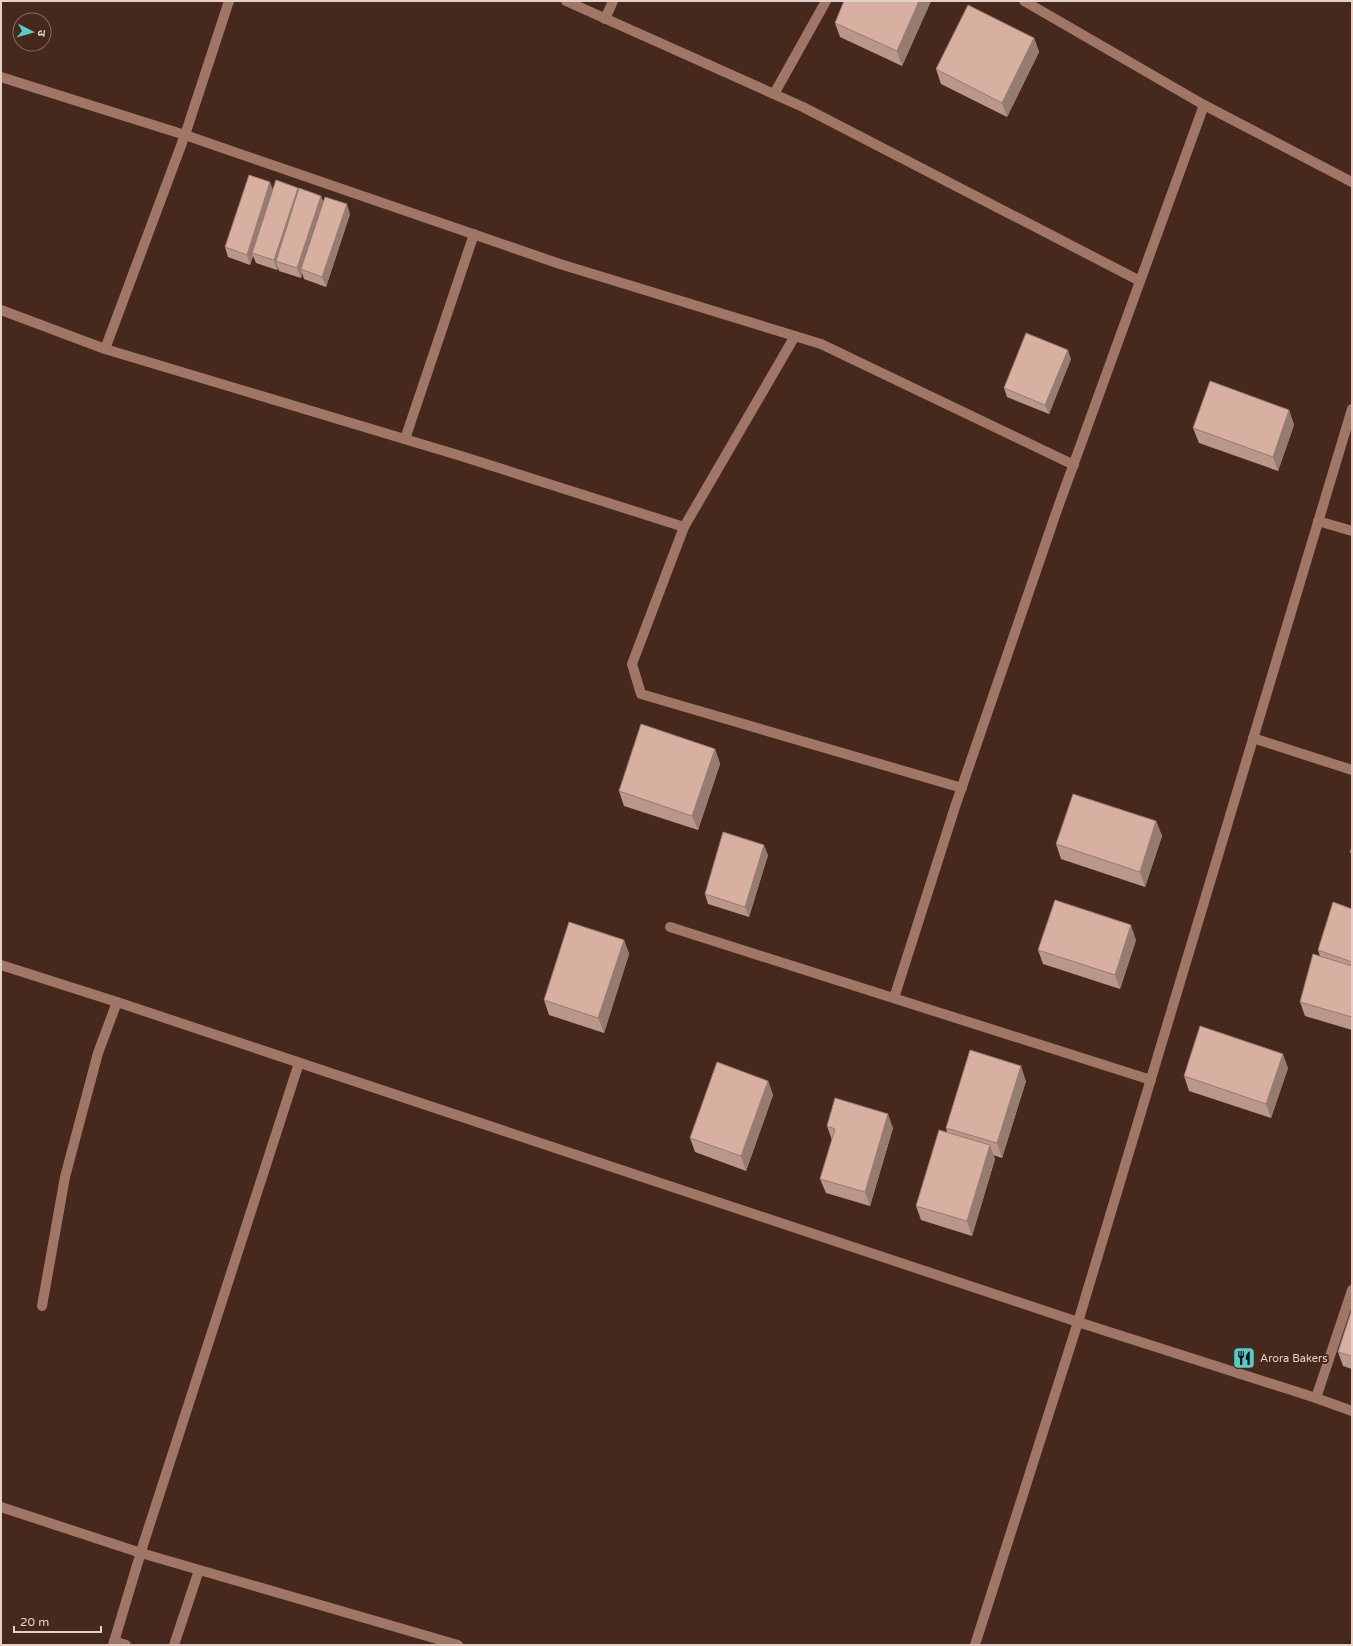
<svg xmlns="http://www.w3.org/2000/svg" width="1353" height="1646" font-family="'Varela Round','Noto Sans Devanagari',sans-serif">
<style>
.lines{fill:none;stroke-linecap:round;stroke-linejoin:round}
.minor{stroke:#a07666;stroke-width:10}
.wall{fill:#b9978a}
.shaded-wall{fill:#967b71}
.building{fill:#d7b0a1;stroke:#967b71}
.labels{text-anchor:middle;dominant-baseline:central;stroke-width:4;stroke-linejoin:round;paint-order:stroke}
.poi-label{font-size:11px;fill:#e5d1c9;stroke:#46281c;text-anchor:start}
</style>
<rect width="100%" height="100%" fill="#46281c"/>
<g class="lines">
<g class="minor">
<path d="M 566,1 L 803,107 L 1140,281"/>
<path d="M 1024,1 L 1204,105 L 1352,182"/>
<path d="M 605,19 L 613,1"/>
<path d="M 1,77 L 185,135 L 560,264 L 821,344 L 1074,465"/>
<path d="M 774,94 L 826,1"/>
<path d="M 1,310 L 105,349 L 461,456 L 684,527"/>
<path d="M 795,336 L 684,527 L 632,664 L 641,694 L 962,788"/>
<path d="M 105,349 L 185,135 L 229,1"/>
<path d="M 405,439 L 474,234"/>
<path d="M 1318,521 L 1352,531"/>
<path d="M 1253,738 L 1352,770"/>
<path d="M 670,927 L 1151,1080"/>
<path d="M 1,965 L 117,1002 L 1078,1322 L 1316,1398 L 1352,1411"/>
<path d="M 894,998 L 955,807 L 1057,510 L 1204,105"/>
<path d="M 42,1306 L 65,1177 L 98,1053 L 117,1002"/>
<path d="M 1316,1398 L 1352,1290"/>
<path d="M 1,1507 L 141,1553 L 458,1645"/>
<path d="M 114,1641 L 126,1645"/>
<path d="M 113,1645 L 144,1542 L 299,1063"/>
<path d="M 174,1645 L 199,1570"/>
<path d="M 975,1645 L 1078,1322 L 1352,409"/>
</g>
</g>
<g class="wall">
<path d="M 844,1 L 931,1 L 902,66 L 840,37 L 835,23 Z"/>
<path d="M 1034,38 L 1039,52 L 1007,117 L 941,84 L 936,69 Z"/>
<path d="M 298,188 L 299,190 L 321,196 L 323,202 L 350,214 L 326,287 L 304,279 L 302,273 L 301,278 L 279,271 L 278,268 L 277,270 L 256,263 L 253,256 L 250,265 L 228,257 L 225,247 L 273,189 Z"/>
<path d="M 1071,359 L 1049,414 L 1007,397 L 1004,388 Z"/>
<path d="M 1289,410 L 1294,425 L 1278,471 L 1199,443 L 1193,428 Z"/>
<path d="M 715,749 L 720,764 L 698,830 L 624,806 L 619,791 Z"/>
<path d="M 1156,821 L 1162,836 L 1145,887 L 1061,859 L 1056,844 Z"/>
<path d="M 768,855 L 749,917 L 708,904 L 705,894 Z"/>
<path d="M 1352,909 L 1352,1030 L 1305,1016 L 1300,1002 L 1320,956 L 1318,950 Z"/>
<path d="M 624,940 L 629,954 L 604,1033 L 549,1015 L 544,1000 Z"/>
<path d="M 1136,940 L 1120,989 L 1043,964 L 1038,950 Z"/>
<path d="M 1288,1068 L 1271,1118 L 1189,1091 L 1184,1076 Z"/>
<path d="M 768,1081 L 773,1095 L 746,1171 L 695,1152 L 690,1138 Z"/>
<path d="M 1026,1081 L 1002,1158 L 993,1155 L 995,1159 L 972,1236 L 921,1220 L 916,1206 L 947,1132 L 946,1128 Z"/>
<path d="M 827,1126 L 893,1128 L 870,1206 L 826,1193 L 820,1179 L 832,1140 Z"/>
<path d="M 1352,1309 L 1352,1369 L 1343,1366 L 1338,1352 Z"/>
</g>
<g class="shaded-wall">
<path d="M 919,1 L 931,1 L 902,66 L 897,51 Z"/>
<path d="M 1034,38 L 1039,52 L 1007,117 L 1002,103 Z"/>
<path d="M 270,182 L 274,192 L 252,253 L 253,256 L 250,265 L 247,255 Z"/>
<path d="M 298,188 L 301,198 L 276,261 L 278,268 L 277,270 L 274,260 Z"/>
<path d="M 321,196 L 325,206 L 301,269 L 302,273 L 301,278 L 297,268 Z"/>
<path d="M 347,204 L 350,214 L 326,287 L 322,277 Z"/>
<path d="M 1068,350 L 1071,359 L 1049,414 L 1045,405 Z"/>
<path d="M 1289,410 L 1294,425 L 1278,471 L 1273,457 Z"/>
<path d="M 715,749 L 720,764 L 698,830 L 692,816 Z"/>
<path d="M 1156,821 L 1162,836 L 1145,887 L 1140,872 Z"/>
<path d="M 764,845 L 768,855 L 749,917 L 745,907 Z"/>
<path d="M 1131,925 L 1136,940 L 1120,989 L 1115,975 Z"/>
<path d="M 624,940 L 629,954 L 604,1033 L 598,1018 Z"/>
<path d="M 1283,1054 L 1288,1068 L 1271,1118 L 1266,1104 Z"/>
<path d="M 1021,1066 L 1026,1081 L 1002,1158 L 997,1143 Z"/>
<path d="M 768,1081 L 773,1095 L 746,1171 L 741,1156 Z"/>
<path d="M 888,1114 L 893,1128 L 870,1206 L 865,1192 Z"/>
<path d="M 990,1145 L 995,1159 L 972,1236 L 967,1221 Z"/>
</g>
<g class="building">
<path d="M 844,1 L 919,1 L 897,51 L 835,23 Z"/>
<path d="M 968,5 L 1034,38 L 1002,103 L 936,69 Z"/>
<path d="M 249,175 L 270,182 L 247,255 L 225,247 Z"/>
<path d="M 276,180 L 298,188 L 274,260 L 252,253 Z"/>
<path d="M 299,188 L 321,196 L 297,268 L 276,261 Z"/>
<path d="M 325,197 L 347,204 L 322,277 L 301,269 Z"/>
<path d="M 1026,333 L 1068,350 L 1045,405 L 1004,388 Z"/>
<path d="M 1210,381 L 1289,410 L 1273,457 L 1193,428 Z"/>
<path d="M 641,724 L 715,749 L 692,816 L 619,791 Z"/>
<path d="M 1073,794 L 1156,821 L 1140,872 L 1056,844 Z"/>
<path d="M 723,832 L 764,845 L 745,907 L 705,894 Z"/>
<path d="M 1352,847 L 1352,853 L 1350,852 Z"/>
<path d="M 1055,900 L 1131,925 L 1115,975 L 1038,950 Z"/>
<path d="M 1333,902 L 1352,909 L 1352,962 L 1318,950 Z"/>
<path d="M 569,922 L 624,940 L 598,1018 L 544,1000 Z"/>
<path d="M 1313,954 L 1352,966 L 1352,1017 L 1300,1002 Z"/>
<path d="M 1200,1026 L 1283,1054 L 1266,1104 L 1184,1076 Z"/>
<path d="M 970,1050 L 1021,1066 L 997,1143 L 946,1128 Z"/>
<path d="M 717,1062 L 768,1081 L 741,1156 L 690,1138 Z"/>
<path d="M 835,1098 L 888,1114 L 865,1192 L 820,1179 L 835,1129 L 827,1126 Z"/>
<path d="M 939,1130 L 990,1145 L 967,1221 L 916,1206 Z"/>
<path d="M 1352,1309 L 1352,1356 L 1338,1352 Z"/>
</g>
<defs>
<g id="restaurant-square" transform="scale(1.15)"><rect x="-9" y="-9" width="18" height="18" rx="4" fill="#53cdca" stroke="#46281c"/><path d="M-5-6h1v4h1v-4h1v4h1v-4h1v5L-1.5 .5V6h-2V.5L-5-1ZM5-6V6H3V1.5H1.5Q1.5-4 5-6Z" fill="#111"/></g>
</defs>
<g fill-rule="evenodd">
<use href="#restaurant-square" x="1244" y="1358"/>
</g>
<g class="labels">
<g class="poi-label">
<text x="1260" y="1358">Arora Bakers</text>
</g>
</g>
<rect width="1353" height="1646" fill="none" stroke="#e5d1c9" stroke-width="4"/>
<g transform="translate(32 32) rotate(96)"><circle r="19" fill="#46281c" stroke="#866c61"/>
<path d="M0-3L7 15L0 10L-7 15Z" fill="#53cdca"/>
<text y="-6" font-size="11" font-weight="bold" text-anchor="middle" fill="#e5d1c9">उ</text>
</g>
<path d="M14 1626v6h87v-6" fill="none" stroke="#e5d1c9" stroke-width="2"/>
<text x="20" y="1626" font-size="12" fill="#e5d1c9" stroke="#46281c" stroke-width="3" paint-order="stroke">20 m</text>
</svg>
